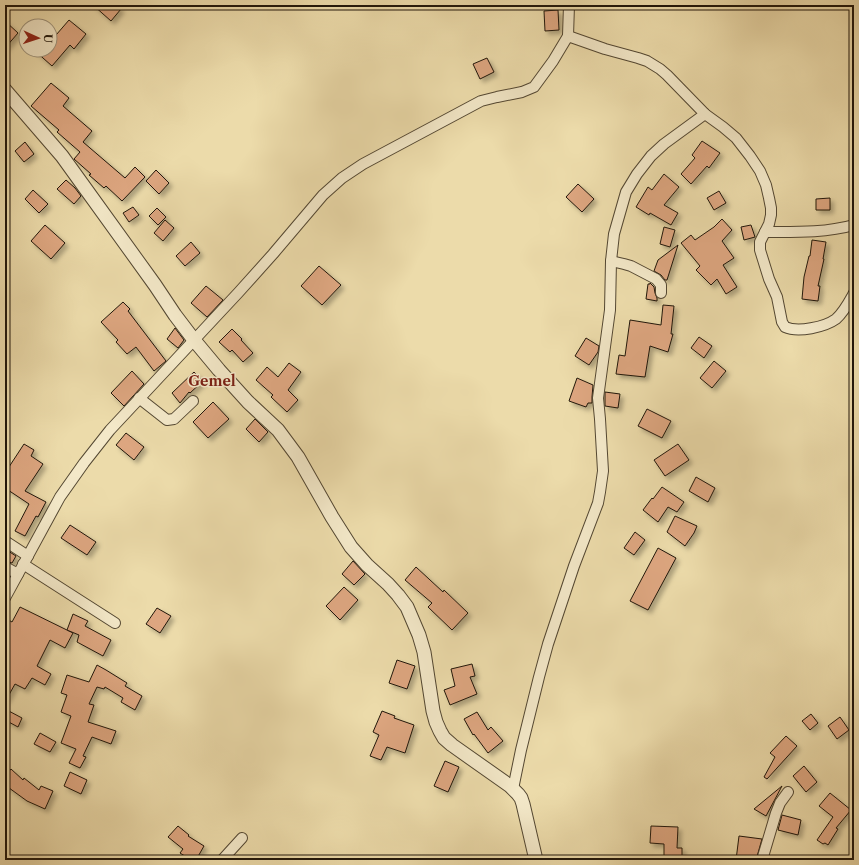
<svg xmlns="http://www.w3.org/2000/svg" width="859" height="865" font-family="'Libre Caslon Text',serif">
<style>
.building{fill:#dda680;stroke:#20160a;filter:url(#shadow)}
.lines{fill:none;stroke-linecap:round;stroke-linejoin:round}
.minor-casing{stroke:#534732;stroke-width:12}
.tertiary-casing{stroke:#534732;stroke-width:15}
.minor{stroke:#f3e8c8;stroke-width:10}
.tertiary{stroke:#f3e8c8;stroke-width:13}
.labels{text-anchor:middle;dominant-baseline:central;stroke-width:3;stroke-linejoin:round;paint-order:stroke}
.quarter-label{font-size:14px;font-weight:bold;fill:#7a1f14;stroke:#f3e8c8}
</style>
<defs>
<filter id="shadow"><feDropShadow dx="3.5" dy="3.5" stdDeviation="2" flood-color="#0004"/></filter>
</defs>
<rect width="100%" height="100%" fill="#ecdbaa"/>
<filter id="stains"><feTurbulence type="fractalNoise" baseFrequency=".005" numOctaves="4"/><feColorMatrix values="0 0 0 0 .2 0 0 0 0 .09 0 0 0 0 .02 0 0 0 .5 -.17"/></filter>
<radialGradient id="worn" r=".72"><stop offset=".6" stop-color="#630" stop-opacity="0"/><stop offset="1" stop-color="#630" stop-opacity=".3"/></radialGradient>
<g class="building">
<path d="M 93,5 L 116,5 L 121,9 L 111,21 Z"/>
<path d="M 558,10 L 559,30 L 545,31 L 544,11 Z"/>
<path d="M 69,20 L 86,34 L 74,49 L 70,45 L 52,66 L 34,50 L 50,50 L 50,42 Z"/>
<path d="M 5,21 L 18,33 L 5,48 Z"/>
<path d="M 487,58 L 494,72 L 480,79 L 473,64 Z"/>
<path d="M 51,83 L 69,98 L 63,106 L 92,131 L 83,142 L 125,178 L 135,167 L 145,177 L 122,201 L 106,186 L 104,188 L 89,175 L 91,174 L 74,159 L 80,152 L 57,132 L 59,130 L 31,106 Z"/>
<path d="M 702,141 L 720,153 L 709,168 L 707,166 L 691,184 L 681,174 L 695,158 L 692,155 Z"/>
<path d="M 25,142 L 34,154 L 24,162 L 15,151 Z"/>
<path d="M 156,170 L 169,183 L 159,194 L 146,181 Z"/>
<path d="M 664,174 L 679,187 L 664,205 L 678,213 L 671,225 L 650,213 L 649,215 L 636,207 L 648,187 L 652,190 Z"/>
<path d="M 66,180 L 75,188 L 81,196 L 74,204 L 57,189 Z"/>
<path d="M 578,184 L 594,199 L 582,212 L 566,197 Z"/>
<path d="M 33,190 L 48,204 L 39,213 L 25,199 Z"/>
<path d="M 719,191 L 726,203 L 714,210 L 707,198 Z"/>
<path d="M 830,198 L 830,210 L 816,210 L 816,199 Z"/>
<path d="M 133,207 L 139,215 L 129,222 L 123,213 Z"/>
<path d="M 157,208 L 166,217 L 158,225 L 149,216 Z"/>
<path d="M 722,219 L 732,230 L 722,241 L 734,258 L 723,265 L 737,287 L 726,294 L 717,279 L 711,285 L 696,270 L 700,266 L 681,243 L 691,235 L 695,240 L 714,227 Z"/>
<path d="M 165,220 L 174,228 L 163,241 L 154,233 Z"/>
<path d="M 45,225 L 65,243 L 51,259 L 31,241 Z"/>
<path d="M 751,225 L 755,237 L 744,240 L 741,227 Z"/>
<path d="M 664,227 L 675,230 L 670,247 L 660,244 Z"/>
<path d="M 812,240 L 826,242 L 823,259 L 824,259 L 818,286 L 820,286 L 818,301 L 802,299 L 804,277 L 809,256 L 810,256 Z"/>
<path d="M 191,242 L 200,253 L 185,266 L 176,256 Z"/>
<path d="M 678,245 L 667,280 L 665,280 L 661,275 L 654,271 L 658,260 Z"/>
<path d="M 319,266 L 341,285 L 322,305 L 301,286 Z"/>
<path d="M 650,283 L 654,287 L 655,293 L 657,298 L 657,301 L 646,299 L 648,284 L 650,284 Z"/>
<path d="M 206,286 L 223,300 L 207,317 L 191,303 Z"/>
<path d="M 123,302 L 130,309 L 128,311 L 166,361 L 154,371 L 136,347 L 127,354 L 116,342 L 118,340 L 101,322 Z"/>
<path d="M 663,305 L 674,306 L 671,334 L 673,334 L 668,352 L 650,346 L 645,377 L 616,374 L 619,355 L 625,356 L 630,320 L 661,325 Z"/>
<path d="M 175,328 L 184,340 L 178,348 L 167,339 Z"/>
<path d="M 232,329 L 242,339 L 241,340 L 253,353 L 243,362 L 232,350 L 230,352 L 219,342 Z"/>
<path d="M 699,337 L 712,346 L 704,358 L 691,348 Z"/>
<path d="M 586,338 L 599,346 L 598,352 L 589,365 L 575,356 Z"/>
<path d="M 714,361 L 726,371 L 712,388 L 700,378 Z"/>
<path d="M 289,363 L 301,372 L 288,390 L 298,400 L 287,412 L 271,397 L 273,395 L 256,380 L 267,367 L 278,377 Z"/>
<path d="M 132,371 L 144,384 L 124,406 L 111,393 Z"/>
<path d="M 194,372 L 203,381 L 190,393 L 189,392 L 180,403 L 172,393 Z"/>
<path d="M 577,378 L 593,385 L 592,397 L 592,403 L 588,403 L 586,407 L 569,401 Z"/>
<path d="M 605,392 L 620,394 L 618,408 L 605,406 Z"/>
<path d="M 213,402 L 229,419 L 208,438 L 193,422 Z"/>
<path d="M 647,409 L 671,421 L 662,438 L 638,426 Z"/>
<path d="M 255,419 L 268,432 L 259,442 L 246,429 Z"/>
<path d="M 126,433 L 144,447 L 134,460 L 116,445 Z"/>
<path d="M 24,444 L 34,450 L 31,456 L 43,464 L 25,491 L 46,502 L 38,517 L 36,516 L 25,536 L 15,531 L 29,504 L 5,488 L 5,473 Z"/>
<path d="M 678,444 L 689,460 L 665,476 L 654,460 Z"/>
<path d="M 696,477 L 715,488 L 708,502 L 689,491 Z"/>
<path d="M 662,487 L 684,502 L 677,512 L 668,507 L 658,522 L 643,510 L 652,498 L 653,499 Z"/>
<path d="M 675,516 L 697,526 L 694,533 L 685,546 L 667,532 Z"/>
<path d="M 70,525 L 96,542 L 87,555 L 61,538 Z"/>
<path d="M 635,532 L 645,540 L 634,555 L 624,548 Z"/>
<path d="M 658,548 L 676,558 L 648,610 L 630,601 Z"/>
<path d="M 5,549 L 16,556 L 12,563 L 5,561 Z"/>
<path d="M 353,561 L 365,574 L 354,585 L 342,574 Z"/>
<path d="M 416,567 L 443,592 L 444,590 L 468,613 L 452,630 L 428,607 L 432,603 L 405,580 Z"/>
<path d="M 344,587 L 358,600 L 340,620 L 326,606 Z"/>
<path d="M 20,607 L 73,633 L 65,648 L 50,640 L 37,666 L 51,674 L 45,685 L 32,678 L 25,689 L 15,684 L 5,702 L 5,618 L 12,622 Z"/>
<path d="M 157,608 L 171,616 L 160,633 L 146,624 Z"/>
<path d="M 73,614 L 88,621 L 85,626 L 111,640 L 103,656 L 77,642 L 79,635 L 67,630 Z"/>
<path d="M 397,660 L 415,666 L 407,689 L 389,683 Z"/>
<path d="M 472,664 L 475,676 L 470,677 L 477,694 L 450,705 L 444,690 L 455,686 L 451,669 Z"/>
<path d="M 97,665 L 106,670 L 127,683 L 125,686 L 142,696 L 135,710 L 121,702 L 123,698 L 105,687 L 104,689 L 97,687 L 89,704 L 94,705 L 88,722 L 116,731 L 111,744 L 92,737 L 83,756 L 86,757 L 80,768 L 69,763 L 76,749 L 61,743 L 71,716 L 61,712 L 67,695 L 61,693 L 67,675 L 89,682 Z"/>
<path d="M 5,709 L 22,718 L 18,727 L 5,720 Z"/>
<path d="M 382,711 L 395,716 L 394,718 L 414,725 L 405,753 L 387,747 L 381,760 L 370,756 L 379,735 L 373,732 Z"/>
<path d="M 477,712 L 488,730 L 491,727 L 503,741 L 488,753 L 474,734 L 473,735 L 464,719 Z"/>
<path d="M 811,714 L 818,723 L 810,730 L 802,721 Z"/>
<path d="M 840,717 L 849,730 L 837,739 L 828,726 Z"/>
<path d="M 40,733 L 56,742 L 50,752 L 34,744 Z"/>
<path d="M 786,736 L 797,746 L 767,779 L 764,777 L 775,757 L 770,753 Z"/>
<path d="M 445,761 L 459,767 L 448,792 L 434,786 Z"/>
<path d="M 804,766 L 817,782 L 806,792 L 793,776 Z"/>
<path d="M 11,769 L 23,780 L 24,778 L 39,790 L 41,786 L 53,791 L 45,809 L 27,801 L 5,785 L 5,776 Z"/>
<path d="M 70,772 L 87,780 L 81,794 L 64,786 Z"/>
<path d="M 782,786 L 766,816 L 754,809 Z"/>
<path d="M 830,793 L 851,810 L 836,828 L 838,829 L 828,845 L 825,843 L 823,844 L 817,840 L 833,817 L 819,806 Z"/>
<path d="M 782,815 L 801,820 L 798,835 L 778,830 Z"/>
<path d="M 178,826 L 189,835 L 188,836 L 204,846 L 196,860 L 191,860 L 180,853 L 183,849 L 168,837 Z"/>
<path d="M 651,826 L 678,827 L 677,848 L 682,848 L 682,860 L 664,860 L 664,844 L 650,843 Z"/>
<path d="M 739,836 L 762,839 L 756,860 L 736,860 Z"/>
</g>
<g class="lines">
<g class="minor-casing">
<g id="minor">
<path d="M 568,36 L 569,5"/>
<path d="M 765,232 C 795,232 825,233 854,225"/>
<path d="M 611,261 L 624,264 L 631,266 L 656,279 L 661,285 L 661,293"/>
<path d="M 139,398 L 167,420 L 174,419 L 193,401"/>
<path d="M 5,541 L 28,556"/>
<path d="M 23,564 L 115,623"/>
<path d="M 5,567 L 18,574"/>
<path d="M 5,598 L 60,497 L 84,463 L 110,430 L 238,293 L 273,254 L 323,195 L 342,178 L 363,164 L 481,101 L 497,97 L 522,92 L 534,87 L 553,61 L 568,36 L 605,49 L 638,58 L 647,61 L 660,69 L 667,75 L 705,114 L 723,127 L 736,138 L 750,156 L 760,171 L 766,185 L 769,198 L 771,208 L 771,215 L 769,224 L 760,242 L 760,250 L 769,279 L 777,297 L 782,322 L 785,327 C 798,333 825,327 836,319 C 844,312 849,302 854,293"/>
<path d="M 513,789 L 521,750 L 539,677 L 548,644 L 574,566 L 598,503 L 600,492 L 603,471 L 600,419 L 598,398 L 610,310 L 611,261 L 614,234 L 626,192 L 637,174 L 651,156 L 664,144 L 705,114"/>
<path d="M 222,860 L 242,838"/>
<path d="M 762,860 L 776,813 L 780,803 L 788,792"/>
</g>
</g>
<g class="tertiary-casing">
<path id="tertiary" d="M 5,90 L 62,156 L 155,285 L 175,315 L 194,340 L 219,370 L 248,402 L 278,430 L 298,457 L 332,517 L 351,547 L 367,565 L 388,584 L 398,595 L 407,607 L 419,635 L 424,652 L 433,711 L 436,722 L 440,731 L 444,738 L 452,745 L 510,786 L 518,794 L 521,798 L 523,804 L 536,860"/>
</g>
<use href="#minor" class="minor"/>
<use href="#tertiary" class="tertiary"/>
</g>
<g class="labels">
<g class="quarter-label">
<text x="212" y="381">Gemel</text>
</g>
</g>
<rect width="859" height="865" fill="none" stroke="#ecdbaa" stroke-width="20"/>
<rect x="6" y="6" width="847" height="853" fill="none" stroke="#20160a" stroke-width="2"/>
<rect x="10" y="10" width="839" height="845" fill="none" stroke="#20160a"/>
<g transform="translate(38 38) rotate(93)"><circle r="19" fill="#f3e8c8" stroke="#9f947c"/>
<path d="M0-3L7 15L0 10L-7 15Z" fill="#8f2418"/>
<text y="-6" font-size="11" font-weight="bold" text-anchor="middle" fill="#20160a">U</text>
</g>
<rect width="100%" height="100%" filter="url(#stains)"/>
<rect width="100%" height="100%" fill="url(#worn)"/>
</svg>
